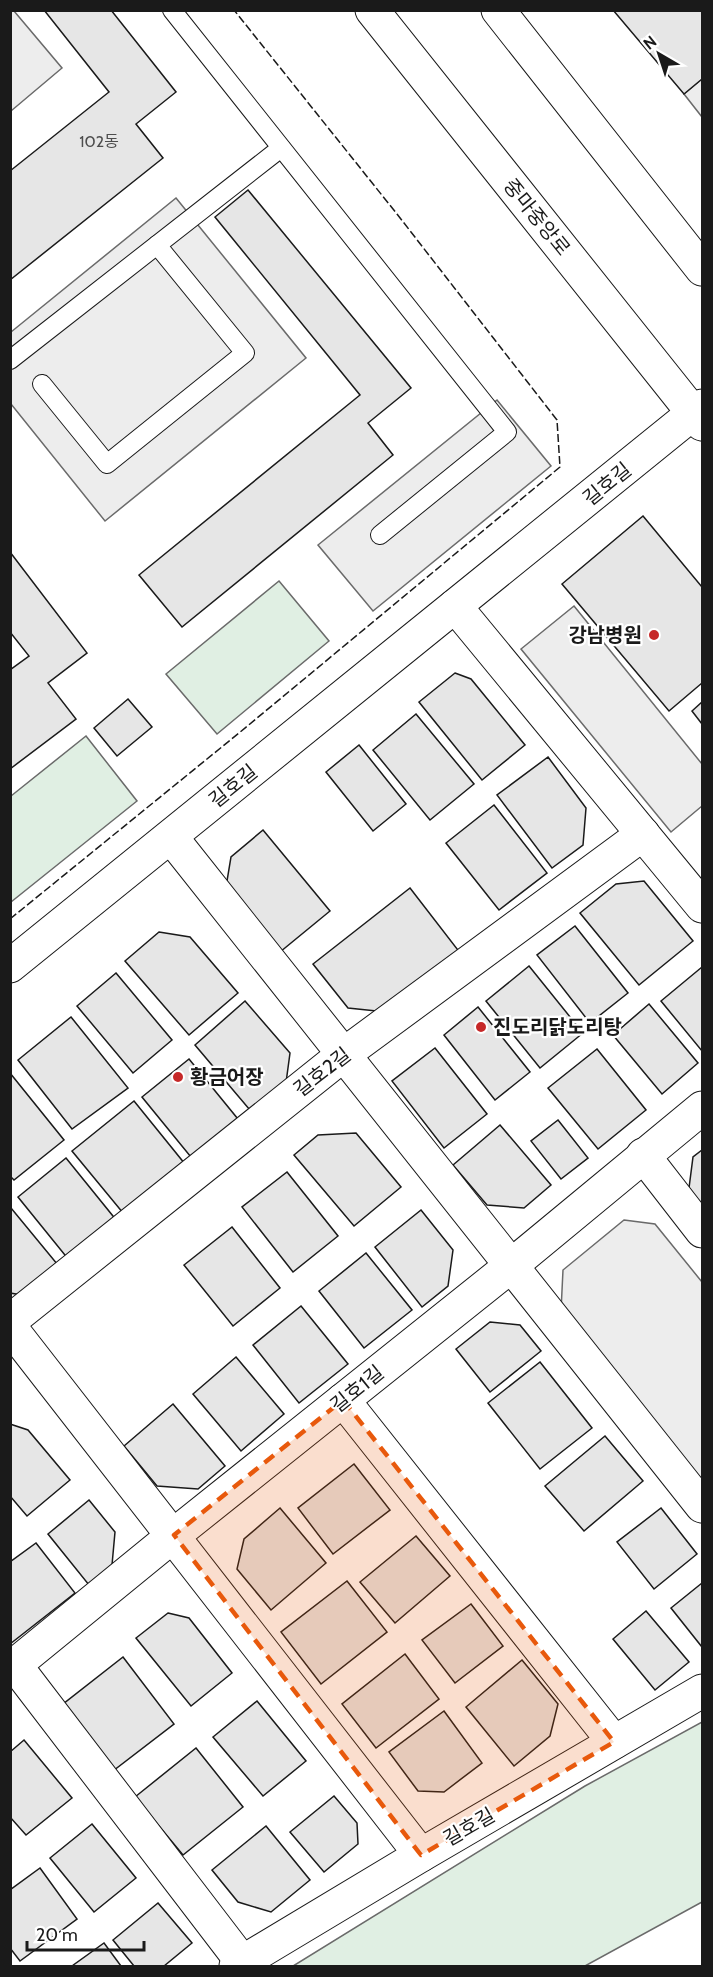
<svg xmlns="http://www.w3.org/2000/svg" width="713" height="1977" font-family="Cabin,'Noto Sans KR',sans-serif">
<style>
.green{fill:#e0efe3;stroke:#6a6a6a;stroke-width:1.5}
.parking{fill:#ededed;stroke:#6a6a6a;stroke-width:1.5}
.building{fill:#e6e6e6;stroke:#1a1a1a;stroke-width:1.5}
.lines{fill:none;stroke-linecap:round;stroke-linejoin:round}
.lane-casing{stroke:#1a1a1a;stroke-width:20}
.street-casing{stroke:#1a1a1a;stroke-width:35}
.secondary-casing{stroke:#1a1a1a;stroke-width:35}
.lane{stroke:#fff;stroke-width:18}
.street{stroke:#fff;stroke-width:33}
.secondary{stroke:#fff;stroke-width:33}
.fence{stroke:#1a1a1a;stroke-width:1.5;stroke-dasharray:8 3;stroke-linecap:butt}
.marked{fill:#e8590c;fill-opacity:0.2;stroke:#e8590c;stroke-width:4.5;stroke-dasharray:12 8;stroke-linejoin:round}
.poi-dot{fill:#c62828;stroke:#fff;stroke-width:2}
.labels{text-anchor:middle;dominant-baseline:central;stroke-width:4.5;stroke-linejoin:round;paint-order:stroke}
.number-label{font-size:16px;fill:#4d4d4d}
.street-label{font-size:20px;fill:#1a1a1a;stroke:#fff}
.poi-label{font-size:20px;font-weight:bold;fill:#1a1a1a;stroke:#fff;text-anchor:start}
</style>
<rect width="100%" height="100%" fill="#fff"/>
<g class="green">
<path d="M 279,581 L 329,641 L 217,734 L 166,674 Z"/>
<path d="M 86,736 L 137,801 L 11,902 L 11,796 Z"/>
<path d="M 702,1722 L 702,1902 L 585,1966 L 293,1966 L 585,1786 Z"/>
</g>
<g class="parking">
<path d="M 14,11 L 62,68 L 11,111 L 10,11 Z"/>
<path d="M 702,79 L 702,117 L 684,94 Z"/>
<path d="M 176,198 L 306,358 L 105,521 L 11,404 L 11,332 Z"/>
<path d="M 497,400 L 551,466 L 373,611 L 318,545 Z"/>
<path d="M 574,606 L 702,764 L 702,806 L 671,832 L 521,649 Z"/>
<path d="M 624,1220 L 655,1224 L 702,1282 L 702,1483 L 561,1311 L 563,1270 Z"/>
</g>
<g class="building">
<path d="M 44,10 L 111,10 L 176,92 L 136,124 L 163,158 L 10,280 L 10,171 L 109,92 Z"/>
<path d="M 613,10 L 702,10 L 702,79 L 684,94 Z"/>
<path d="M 248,190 L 411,388 L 368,423 L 393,455 L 182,627 L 139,575 L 360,395 L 215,217 Z"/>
<path d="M 643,516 L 702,587 L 702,683 L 669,711 L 562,584 Z"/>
<path d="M 10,552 L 87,653 L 48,683 L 76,719 L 10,769 L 10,670 L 29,656 L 10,632 Z"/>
<path d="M 455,673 L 471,679 L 525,745 L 482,780 L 419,702 Z"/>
<path d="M 128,699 L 152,727 L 117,756 L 94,728 Z"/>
<path d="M 702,702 L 702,724 L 692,711 Z"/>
<path d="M 416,714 L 474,784 L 430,820 L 373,750 Z"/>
<path d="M 359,745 L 406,804 L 373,831 L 326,772 Z"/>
<path d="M 548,757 L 586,808 L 583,845 L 552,868 L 497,795 Z"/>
<path d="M 494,805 L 547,873 L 499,910 L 446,843 Z"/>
<path d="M 263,830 L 330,911 L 280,952 L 226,887 L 231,857 Z"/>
<path d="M 644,881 L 693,941 L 639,985 L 580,913 L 616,884 Z"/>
<path d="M 410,888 L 461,954 L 386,1012 L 348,1008 L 313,964 Z"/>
<path d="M 575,926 L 628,993 L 590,1023 L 537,955 Z"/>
<path d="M 159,932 L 190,937 L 238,993 L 189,1035 L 125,961 Z"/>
<path d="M 529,966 L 583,1033 L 540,1068 L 486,1001 Z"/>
<path d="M 702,967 L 702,1051 L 661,1001 Z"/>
<path d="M 116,973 L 172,1040 L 133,1073 L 77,1006 Z"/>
<path d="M 245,1001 L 290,1053 L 285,1090 L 255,1116 L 195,1045 Z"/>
<path d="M 649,1004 L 698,1063 L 662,1094 L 613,1035 Z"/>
<path d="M 478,1007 L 530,1072 L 495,1100 L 444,1035 Z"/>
<path d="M 71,1017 L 128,1088 L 72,1129 L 18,1060 Z"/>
<path d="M 435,1048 L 487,1114 L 444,1148 L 392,1081 Z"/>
<path d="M 597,1049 L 646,1110 L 598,1149 L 548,1088 Z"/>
<path d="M 189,1059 L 242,1124 L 195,1162 L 142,1097 Z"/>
<path d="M 10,1073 L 64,1140 L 14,1180 L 10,1176 Z"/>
<path d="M 134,1101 L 189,1169 L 128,1219 L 72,1151 Z"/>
<path d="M 558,1120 L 588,1158 L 561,1179 L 531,1141 Z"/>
<path d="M 500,1125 L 551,1185 L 524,1208 L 487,1205 L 453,1165 Z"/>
<path d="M 356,1133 L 401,1187 L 354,1226 L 294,1155 L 318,1135 Z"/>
<path d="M 702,1150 L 702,1202 L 700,1203 L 689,1188 L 693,1157 Z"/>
<path d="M 66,1158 L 121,1226 L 73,1265 L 18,1197 Z"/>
<path d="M 287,1172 L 338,1236 L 293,1272 L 242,1207 Z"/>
<path d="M 11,1208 L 67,1276 L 41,1298 L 10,1293 Z"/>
<path d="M 421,1210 L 453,1250 L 448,1286 L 422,1307 L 375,1247 Z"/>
<path d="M 232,1227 L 280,1288 L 233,1326 L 184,1265 Z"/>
<path d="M 366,1253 L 412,1310 L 364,1348 L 319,1291 Z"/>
<path d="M 301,1306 L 348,1364 L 299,1403 L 253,1345 Z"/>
<path d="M 490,1322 L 520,1325 L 541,1351 L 490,1392 L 456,1349 Z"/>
<path d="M 236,1357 L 284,1414 L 241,1451 L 193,1394 Z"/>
<path d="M 540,1362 L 592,1428 L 540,1469 L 488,1403 Z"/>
<path d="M 173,1404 L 225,1466 L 198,1489 L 157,1486 L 124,1446 Z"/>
<path d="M 10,1424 L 28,1430 L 70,1480 L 27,1516 L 10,1496 Z"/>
<path d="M 605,1436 L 643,1481 L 584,1531 L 545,1486 Z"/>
<path d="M 354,1464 L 390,1510 L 333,1554 L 298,1508 Z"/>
<path d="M 89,1500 L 115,1532 L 112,1565 L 89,1585 L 48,1534 Z"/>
<path d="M 280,1508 L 326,1563 L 271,1610 L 237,1569 L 244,1539 Z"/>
<path d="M 661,1508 L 697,1554 L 654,1589 L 617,1542 Z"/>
<path d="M 416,1536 L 450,1576 L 395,1623 L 360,1582 Z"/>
<path d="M 36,1543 L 75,1593 L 10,1644 L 10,1562 Z"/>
<path d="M 347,1581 L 387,1632 L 321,1684 L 281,1632 Z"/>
<path d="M 702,1583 L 702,1647 L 671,1608 Z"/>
<path d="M 471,1604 L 503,1646 L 455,1683 L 422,1640 Z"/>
<path d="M 646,1611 L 689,1662 L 655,1690 L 613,1639 Z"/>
<path d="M 168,1613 L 189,1618 L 232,1673 L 191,1706 L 136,1638 Z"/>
<path d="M 405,1654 L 439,1699 L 376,1748 L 342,1704 Z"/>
<path d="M 123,1657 L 174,1724 L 109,1774 L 58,1708 Z"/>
<path d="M 522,1660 L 558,1704 L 550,1736 L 514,1766 L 466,1707 Z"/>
<path d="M 257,1701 L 306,1761 L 263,1796 L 213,1737 Z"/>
<path d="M 444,1711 L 482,1763 L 444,1792 L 418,1791 L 389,1752 Z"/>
<path d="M 24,1740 L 72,1798 L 26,1835 L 10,1817 L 10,1752 Z"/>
<path d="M 196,1748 L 243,1807 L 183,1855 L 135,1797 Z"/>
<path d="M 334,1796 L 357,1823 L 358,1844 L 324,1872 L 290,1832 Z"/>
<path d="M 92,1824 L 136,1878 L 94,1912 L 50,1858 Z"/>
<path d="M 266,1826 L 310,1880 L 271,1912 L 238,1902 L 212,1870 Z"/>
<path d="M 40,1868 L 77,1919 L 20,1961 L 10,1948 L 10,1890 Z"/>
<path d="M 158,1903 L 192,1943 L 164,1966 L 134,1966 L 113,1940 Z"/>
<path d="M 104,1943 L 121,1966 L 72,1966 Z"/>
</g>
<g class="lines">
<g class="lane-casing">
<g id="lane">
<path d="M 172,10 L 507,432 L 380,535"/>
<path d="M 10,360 L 281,148"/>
<path d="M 42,384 L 107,464 L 245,353 L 157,245"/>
</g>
</g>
<g class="street-casing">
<g id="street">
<path d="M 455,606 L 702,906"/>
<path d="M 171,837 L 702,1506"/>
<path d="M 10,966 L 702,406"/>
<path d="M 643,1155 L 702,1231"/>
<path d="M 10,1321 L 343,1055 L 643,834"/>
<path d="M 10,1327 L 421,1855"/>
<path d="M 343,1400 L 614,1742"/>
<path d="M 15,1665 L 243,1963"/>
<path d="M 10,1669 L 174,1535 L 512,1265 L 702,1108"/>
<path d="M 236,1966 L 421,1855 L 702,1691"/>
</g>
</g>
<g class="secondary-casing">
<g id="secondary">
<path d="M 372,10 L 702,424"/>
<path d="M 498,10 L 702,269"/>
</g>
</g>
<use href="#lane" class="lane"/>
<use href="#street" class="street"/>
<use href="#secondary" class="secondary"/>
<path class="fence" d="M 10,919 L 239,733 L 560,467 L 557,420 L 397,214 L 234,10"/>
</g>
<path class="marked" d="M 343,1400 L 614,1742 L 421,1855 L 174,1535 Z"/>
<g class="poi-dot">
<circle cx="654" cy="635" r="6"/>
<circle cx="481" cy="1027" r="6"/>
<circle cx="178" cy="1077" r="6"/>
</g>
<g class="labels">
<g class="number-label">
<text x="99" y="141">102동</text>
</g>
<g class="street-label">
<text transform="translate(537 217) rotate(51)">중마중앙로</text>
<text transform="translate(607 484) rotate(-39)">길호길</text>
<text transform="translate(233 786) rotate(-39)">길호길</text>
<text transform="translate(322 1072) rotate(-38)">길호2길</text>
<text transform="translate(357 1389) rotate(-39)">길호1길</text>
<text transform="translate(469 1827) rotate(-30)">길호길</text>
</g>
<g class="poi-label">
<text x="642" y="635" text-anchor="end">강남병원</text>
<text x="493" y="1027">진도리닭도리탕</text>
<text x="190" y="1077">황금어장</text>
</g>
</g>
<rect width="713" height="1977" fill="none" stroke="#1a1a1a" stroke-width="24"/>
<g transform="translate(659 54) rotate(321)" stroke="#ffffff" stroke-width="4.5" paint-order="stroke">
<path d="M0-4.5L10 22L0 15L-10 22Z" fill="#1a1a1a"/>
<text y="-9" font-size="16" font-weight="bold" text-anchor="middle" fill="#1a1a1a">N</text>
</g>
<path d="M27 1941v9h117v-9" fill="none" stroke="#1a1a1a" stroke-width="3"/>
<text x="36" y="1941" font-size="18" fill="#1a1a1a" stroke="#ffffff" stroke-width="4.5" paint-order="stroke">20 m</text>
</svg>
